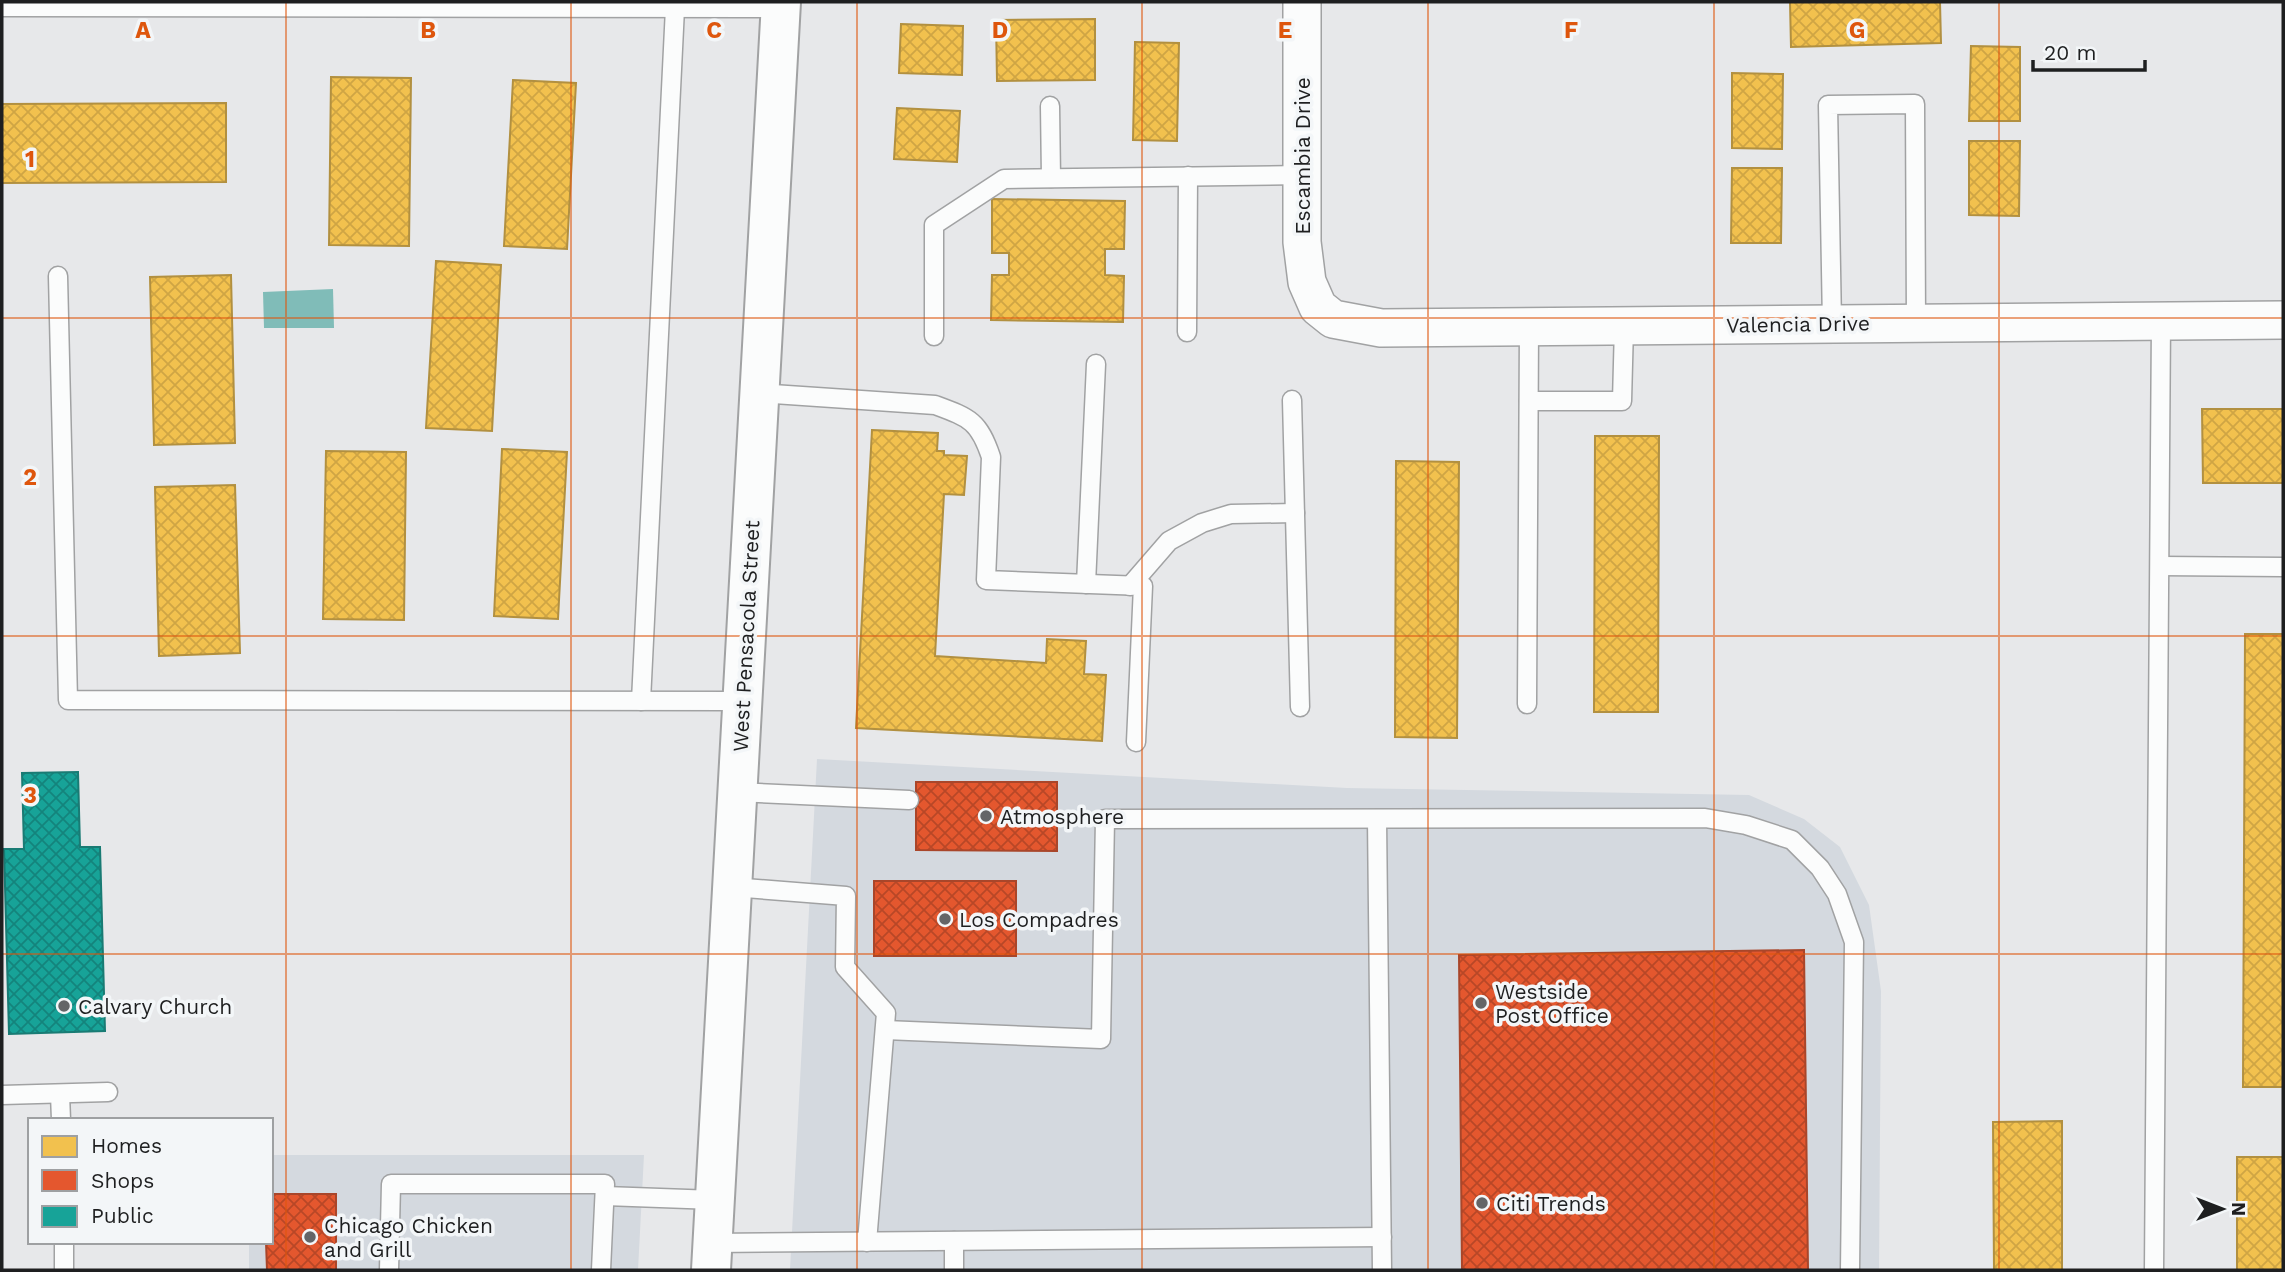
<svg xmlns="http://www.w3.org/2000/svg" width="2285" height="1272" font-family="'Work Sans',sans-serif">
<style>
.built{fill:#d4d9df}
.water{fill:#80bcb8}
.homes{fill:url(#homes-cross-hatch);stroke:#b29040;stroke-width:2}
.shops{fill:url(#shops-cross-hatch);stroke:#a9462a;stroke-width:2}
.public{fill:url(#public-cross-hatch);stroke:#197b74;stroke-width:2}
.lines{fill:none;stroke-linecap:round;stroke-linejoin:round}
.service-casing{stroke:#a1a2a3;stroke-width:21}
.minor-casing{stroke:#a1a2a3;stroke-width:40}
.secondary-casing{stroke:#a1a2a3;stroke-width:42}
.service{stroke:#fbfcfc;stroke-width:18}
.minor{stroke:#fbfcfc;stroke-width:37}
.secondary{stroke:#fbfcfc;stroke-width:38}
.grid{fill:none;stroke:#de560d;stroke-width:2;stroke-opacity:0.55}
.poi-dot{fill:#646567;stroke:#f3f6f8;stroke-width:2.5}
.labels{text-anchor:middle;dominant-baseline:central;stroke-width:7;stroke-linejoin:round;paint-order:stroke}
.street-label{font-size:21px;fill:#1e1f20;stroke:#f3f6f8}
.poi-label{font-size:21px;fill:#1e1f20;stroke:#f3f6f8;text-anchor:start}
.grid-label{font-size:23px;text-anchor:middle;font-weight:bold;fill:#de560d;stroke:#f3f6f8;stroke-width:7;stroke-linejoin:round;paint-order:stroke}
</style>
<defs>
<pattern id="homes-cross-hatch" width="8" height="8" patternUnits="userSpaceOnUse" patternTransform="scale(1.75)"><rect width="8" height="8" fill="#f2c14e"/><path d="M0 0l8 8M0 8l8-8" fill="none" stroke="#cfa544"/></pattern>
<pattern id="shops-cross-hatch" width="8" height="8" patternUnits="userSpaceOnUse" patternTransform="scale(1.75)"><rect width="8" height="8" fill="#e4572e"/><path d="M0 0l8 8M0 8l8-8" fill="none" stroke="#b84727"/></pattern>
<pattern id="public-cross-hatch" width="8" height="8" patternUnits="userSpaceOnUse" patternTransform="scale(1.75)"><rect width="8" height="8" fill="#17a398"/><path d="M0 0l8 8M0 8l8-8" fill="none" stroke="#14847c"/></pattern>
</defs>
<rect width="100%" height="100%" fill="#e7e8ea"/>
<g class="built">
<path d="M 817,759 L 1347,788 L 1749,795 L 1804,819 L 1840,847 L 1869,905 L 1881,991 L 1879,1270 L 790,1270 Z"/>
<path d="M 271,1155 L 644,1155 L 638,1270 L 249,1270 L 249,1242 L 271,1242 Z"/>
</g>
<path class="water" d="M 333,289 L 334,328 L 264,328 L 263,292 Z"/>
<g class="homes">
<path d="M 1790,2 L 1940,2 L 1941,43 L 1791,47 Z"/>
<path d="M 1095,19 L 1095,80 L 997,81 L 996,20 Z"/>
<path d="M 901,24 L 963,26 L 962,75 L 899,73 Z"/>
<path d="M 1135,42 L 1179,43 L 1177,141 L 1133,140 Z"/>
<path d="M 1971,46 L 2020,47 L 2020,121 L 1969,121 Z"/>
<path d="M 1732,73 L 1783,74 L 1782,149 L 1732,148 Z"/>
<path d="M 331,77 L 411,78 L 409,246 L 329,245 Z"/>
<path d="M 513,80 L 576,83 L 567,249 L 504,246 Z"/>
<path d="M 226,103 L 226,182 L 2,183 L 2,104 Z"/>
<path d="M 897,108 L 960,111 L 957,162 L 894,159 Z"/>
<path d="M 1969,141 L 2020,141 L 2019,216 L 1969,215 Z"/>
<path d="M 1732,168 L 1782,168 L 1781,243 L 1731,243 Z"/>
<path d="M 992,199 L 1125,201 L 1124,249 L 1105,249 L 1105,275 L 1124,276 L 1123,322 L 991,320 L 992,275 L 1009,275 L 1009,253 L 992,253 Z"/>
<path d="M 436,261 L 501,265 L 492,431 L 426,428 Z"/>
<path d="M 231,275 L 235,443 L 154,445 L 150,277 Z"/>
<path d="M 2202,409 L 2283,409 L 2283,483 L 2203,483 Z"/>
<path d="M 872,430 L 938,433 L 937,451 L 944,451 L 944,455 L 967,456 L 964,495 L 944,494 L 935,656 L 1046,663 L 1047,639 L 1086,641 L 1084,674 L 1106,675 L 1102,741 L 856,728 Z"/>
<path d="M 1595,436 L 1659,436 L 1658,712 L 1594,712 Z"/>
<path d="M 502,449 L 567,452 L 558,619 L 494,616 Z"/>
<path d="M 326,451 L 406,452 L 404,620 L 323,619 Z"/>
<path d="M 1396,461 L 1459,462 L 1457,738 L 1395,737 Z"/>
<path d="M 235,485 L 240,653 L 159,656 L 155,487 Z"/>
<path d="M 2245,634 L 2283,634 L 2283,1087 L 2243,1087 Z"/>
<path d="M 2062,1121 L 2062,1270 L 1994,1270 L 1993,1122 Z"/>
<rect x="2237" y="1157" width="46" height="113"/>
</g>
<g class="shops">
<path d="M 916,782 L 1057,782 L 1057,851 L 916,850 Z"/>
<rect x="874" y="881" width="142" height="75"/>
<path d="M 1804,950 L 1808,1270 L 1462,1270 L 1459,955 Z"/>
<path d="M 271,1194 L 336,1194 L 336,1270 L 267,1270 L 266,1242 L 271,1242 Z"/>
</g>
<path class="public" d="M 78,772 L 80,847 L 100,847 L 105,1031 L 9,1034 L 4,849 L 24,849 L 22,773 Z"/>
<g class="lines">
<g class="service-casing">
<g id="service">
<path d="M 2,7 L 781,8"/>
<path d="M 1050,106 L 1051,178"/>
<path d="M 58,276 L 68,700 L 742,701"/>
<path d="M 1832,324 L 1828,105 L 1915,104 L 1916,323"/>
<path d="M 1187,332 L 1188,176"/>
<path d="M 934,336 L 934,225 L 1004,179 L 1302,175"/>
<path d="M 759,393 L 935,405 C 970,418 979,421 991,457 L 986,580 L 1143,586 L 1136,742"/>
<path d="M 1292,400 L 1300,707"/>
<path d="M 1529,401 L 1622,401 L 1624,326"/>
<path d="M 2160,566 L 2283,567"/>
<path d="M 1086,584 L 1096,364"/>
<path d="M 1130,586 L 1169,541 L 1202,523 L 1231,514 L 1295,513"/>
<path d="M 641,701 L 675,8"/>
<path d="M 1527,704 L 1529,327"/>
<path d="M 737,792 L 909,800"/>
<path d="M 1377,819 L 1382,1270"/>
<path d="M 732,887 L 846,896 L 845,967 L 886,1013 L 867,1242"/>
<path d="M 885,1030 L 1101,1039 L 1105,819 L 1705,818 L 1746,825 L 1792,840 L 1820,868 L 1837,894 L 1854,942 L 1850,1270"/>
<path d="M 60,1094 L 61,1120"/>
<path d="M 2,1095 L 108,1092"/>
<path d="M 605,1196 L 715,1200"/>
<path d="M 64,1242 L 64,1270"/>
<path d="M 712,1243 L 1382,1237"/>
<path d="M 389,1270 L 391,1184 L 605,1184 L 601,1270"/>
<path d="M 954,1270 L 954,1241"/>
<path d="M 2154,1270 L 2161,321"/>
</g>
</g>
<g class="minor-casing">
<path id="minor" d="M 1302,2 L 1302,242 L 1307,282 L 1318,307 L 1333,319 L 1381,328 L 2283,320"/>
</g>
<g class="secondary-casing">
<path id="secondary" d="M 711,1270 L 781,2"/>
</g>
<use href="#service" class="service"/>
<use href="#minor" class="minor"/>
<use href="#secondary" class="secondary"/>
</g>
<path class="grid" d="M 286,2 L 286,1270M 571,2 L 571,1270M 857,2 L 857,1270M 1142,2 L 1142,1270M 1428,2 L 1428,1270M 1714,2 L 1714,1270M 1999,2 L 1999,1270M 2,318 L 2283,318M 2,636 L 2283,636M 2,954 L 2283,954"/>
<g class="poi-dot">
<circle cx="986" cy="816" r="7"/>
<circle cx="945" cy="919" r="7"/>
<circle cx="1481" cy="1003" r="7"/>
<circle cx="64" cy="1006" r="7"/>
<circle cx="1482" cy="1203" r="7"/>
<circle cx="310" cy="1237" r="7"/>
</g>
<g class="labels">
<g class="street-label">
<text transform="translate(1302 156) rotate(-90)">Escambia Drive</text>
<text transform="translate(1798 324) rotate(-1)">Valencia Drive</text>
<text transform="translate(746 636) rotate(-87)">West Pensacola Street</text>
</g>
<g class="poi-label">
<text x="1000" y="816">Atmosphere</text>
<text x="959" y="919">Los Compadres</text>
<text x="1495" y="991">Westside<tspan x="1495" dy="24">Post Office</tspan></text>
<text x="78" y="1006">Calvary Church</text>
<text x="1496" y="1203">Citi Trends</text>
<text x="324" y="1225">Chicago Chicken<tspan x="324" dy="24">and Grill</tspan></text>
</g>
</g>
<g class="grid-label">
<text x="143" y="38">A</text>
<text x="428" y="38">B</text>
<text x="714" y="38">C</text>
<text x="1000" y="38">D</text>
<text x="1285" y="38">E</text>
<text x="1571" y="38">F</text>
<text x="1857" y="38">G</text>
<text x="30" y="167">1</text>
<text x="30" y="485">2</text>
<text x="30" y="803">3</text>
</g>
<rect width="2285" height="1272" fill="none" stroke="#1e1f20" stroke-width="7"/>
<rect x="28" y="1118" width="245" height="126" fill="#f3f6f8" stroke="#9ea0a2" stroke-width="2"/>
<rect x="42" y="1136" width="35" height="21" fill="#f2c14e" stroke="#9ea0a2" stroke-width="2"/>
<text x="91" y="1153" font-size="21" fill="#1e1f20">Homes</text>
<rect x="42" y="1170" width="35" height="21" fill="#e4572e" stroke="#9ea0a2" stroke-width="2"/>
<text x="91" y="1188" font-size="21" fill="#1e1f20">Shops</text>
<rect x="42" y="1206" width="35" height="21" fill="#17a398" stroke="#9ea0a2" stroke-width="2"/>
<text x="91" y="1223" font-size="21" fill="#1e1f20">Public</text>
<g transform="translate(2222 1209) rotate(90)" stroke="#f3f6f8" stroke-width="5" paint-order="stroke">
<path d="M0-5L12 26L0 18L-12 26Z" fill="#1e1f20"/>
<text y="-10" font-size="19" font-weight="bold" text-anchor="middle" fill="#1e1f20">N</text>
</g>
<path d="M2033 60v10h112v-10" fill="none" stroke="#1e1f20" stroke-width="3.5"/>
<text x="2044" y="60" font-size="21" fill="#1e1f20" stroke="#f3f6f8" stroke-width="5" paint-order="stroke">20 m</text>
</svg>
